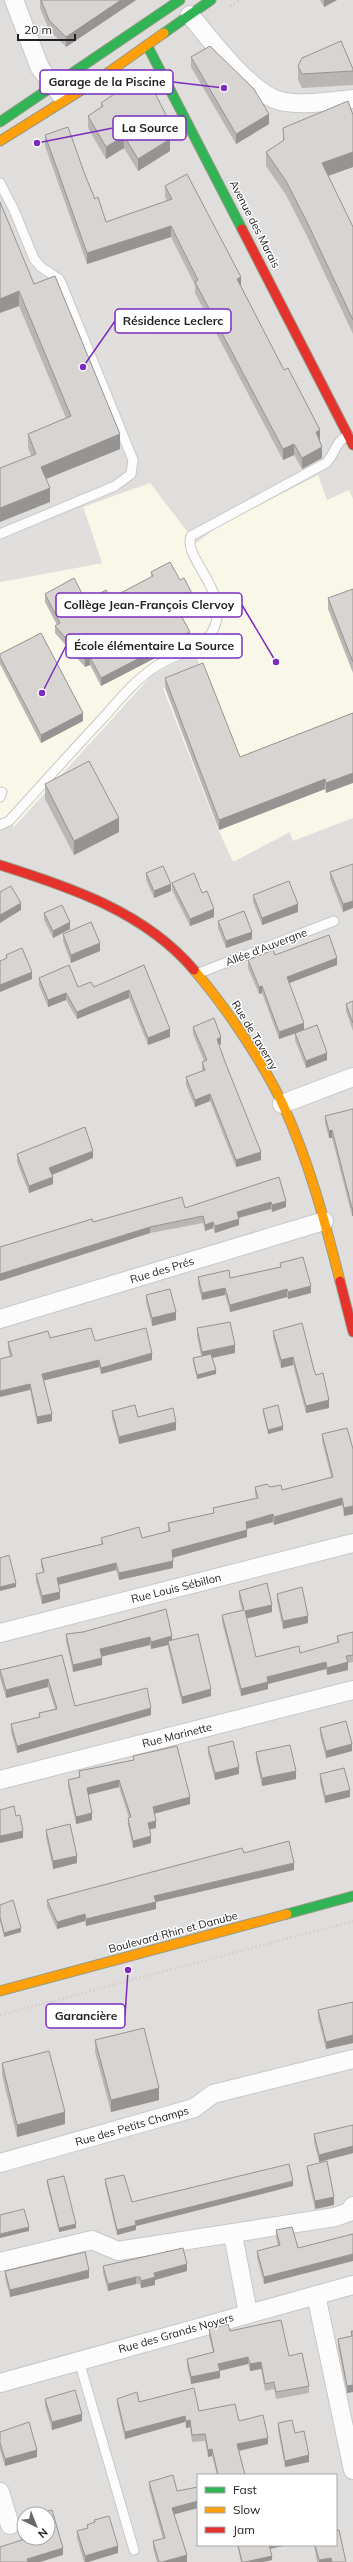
<svg xmlns="http://www.w3.org/2000/svg" width="353" height="2562" font-family="Mulish,sans-serif">
<style>
.residential{fill:#dfdedc;fill-rule:evenodd}
.education{fill:#f8f7e8}
.parking{fill:#e0dfde}
.lines{fill:none;stroke-linecap:round;stroke-linejoin:round}
.lane-casing{stroke:#c9c8c7;stroke-width:11}
.street-casing{stroke:#c9c8c7;stroke-width:20}
.fast-casing{stroke:#999a82;stroke-width:11}
.slow-casing{stroke:#999a82;stroke-width:11}
.jam-casing{stroke:#999a82;stroke-width:11}
.path{stroke:#dccecd;stroke-width:2.5;stroke-dasharray:2 2;stroke-linecap:butt}
.lane{stroke:#fdfcfc;stroke-width:9}
.street{stroke:#fdfcfc;stroke-width:18}
.fast{stroke:#30b455;stroke-width:9}
.slow{stroke:#ff9f0a;stroke-width:9}
.jam{stroke:#e5322d;stroke-width:9}
.wall{fill:#b9b6b5}
.shaded-wall{fill:#969493}
.building{fill:#d7d4d2;stroke:#969493}
.labels{text-anchor:middle;dominant-baseline:central;stroke-width:3;stroke-linejoin:round;paint-order:stroke}
.street-label{font-size:11px;fill:#222;stroke:#fff}
.leader{fill:none;stroke:#7b2cbf;stroke-width:1.5}
.callout-dot{fill:#7b2cbf;stroke:#fff;stroke-width:1.5}
.callout{fill:#fff;stroke:#7b2cbf;stroke-width:1.5}
.callout-label{font-size:12px;text-anchor:middle;font-weight:bold;fill:#222}
</style>
<rect width="100%" height="100%" fill="#f0eeeb"/>
<path class="residential" d="M 0,0 L 353,0 L 353,2562 L 0,2562 ZM 198,2475 L 336,2475 L 336,2545 L 198,2545 ZM 24,2514 L 48,2514 L 48,2538 L 24,2538 Z"/>
<path class="education" d="M 318,475 L 327,500 L 349,490 L 353,499 L 353,818 L 293,841 L 290,832 L 233,862 L 218,829 L 163,688 L 202,672 L 195,652 L 152,675 L 14,827 L 9,821 L 0,818 L 0,582 L 102,563 L 83,507 L 150,483 L 196,543 L 220,525 Z"/>
<g class="parking">
<path d="M 123,253 L 202,465 L 150,483 L 65,275 Z"/>
<path d="M 83,507 L 102,563 L 0,582 L 0,541 Z"/>
</g>
<g class="lines">
<g class="lane-casing">
<g id="lane">
<path d="M 0,183 L 14,210 L 34,259 L 41,267 L 59,279 L 62,285 L 133,460 L 131,474 L 115,486 L 0,534"/>
<path d="M 0,797 L 2,792"/>
<path d="M 0,825 L 9,821 C 40,787 71,752 103,718 C 119,700 135,680 155,667 C 169,657 204,647 212,632 C 234,593 182,559 191,536 L 326,463 C 336,453 334,443 348,435"/>
<path d="M 199,973 L 334,921"/>
<path d="M 79,2361 L 134,2550"/>
</g>
</g>
<g class="street-casing">
<g id="street">
<path d="M 14,0 L 40,68 L 61,95"/>
<path d="M 190,15 C 210,39 249,91 277,100 C 300,107 329,101 353,99"/>
<path d="M 282,1104 L 353,1077"/>
<path d="M 0,1319 L 324,1221"/>
<path d="M 0,1633 L 353,1543"/>
<path d="M 0,1780 L 353,1690"/>
<path d="M 0,2163 L 194,2108 L 213,2094 L 353,2059"/>
<path d="M 233,2235 L 248,2313"/>
<path d="M 0,2262 L 92,2240 L 118,2251 L 335,2217 L 349,2212 L 353,2206"/>
<path d="M 316,2295 L 353,2470"/>
<path d="M 0,2383 L 353,2285"/>
<path d="M 0,2492 L 10,2525"/>
</g>
</g>
<g class="fast-casing">
<g id="fast">
<path d="M 164,33 L 211,0"/>
<path d="M 147,45 L 242,229"/>
<path d="M 0,122 L 180,0"/>
<path d="M 287,1914 L 353,1896"/>
</g>
</g>
<g class="slow-casing">
<g id="slow">
<path d="M 0,141 L 99,79 L 164,33"/>
<path d="M 194,970 C 225,1006 263,1062 283,1105 C 309,1161 325,1222 340,1281"/>
<path d="M 0,1991 L 287,1914"/>
</g>
</g>
<g class="jam-casing">
<g id="jam">
<path d="M 242,229 L 353,445"/>
<path d="M 0,865 C 70,887 145,912 194,970"/>
<path d="M 340,1281 L 353,1332"/>
</g>
</g>
<g class="path">
<path d="M 230,6 L 241,0"/>
<path d="M 0,2015 L 353,1921"/>
</g>
<use href="#lane" class="lane"/>
<use href="#street" class="street"/>
<use href="#fast" class="fast"/>
<use href="#slow" class="slow"/>
<use href="#jam" class="jam"/>
</g>
<g class="wall">
<path d="M 40,0 L 136,0 L 66,47 L 49,30 L 40,8 Z"/>
<path d="M 320,0 L 337,0 L 324,7 Z"/>
<path d="M 191,57 L 269,124 L 236,144 L 191,67 Z"/>
<path d="M 298,66 L 353,69 L 353,85 L 302,88 L 298,80 Z"/>
<path d="M 101,103 L 169,133 L 167,134 L 170,151 L 138,171 L 124,148 L 106,159 L 88,128 L 88,116 L 101,107 Z"/>
<path d="M 353,115 L 353,167 L 328,176 L 353,227 L 353,334 L 307,236 L 286,195 L 266,166 L 266,152 L 283,141 L 283,128 Z"/>
<path d="M 45,135 L 85,175 L 95,199 L 106,222 L 167,201 L 165,197 L 165,186 L 241,286 L 320,441 L 322,458 L 302,469 L 294,455 L 283,460 L 195,293 L 195,285 L 171,237 L 87,264 L 45,146 Z"/>
<path d="M 0,202 L 34,284 L 120,449 L 46,479 L 50,502 L 28,448 L 28,434 L 66,418 L 19,306 Z"/>
<path d="M 151,572 L 180,580 L 196,608 L 181,616 L 190,640 L 101,686 L 90,665 L 85,667 L 55,633 L 55,626 L 57,625 L 45,602 L 45,594 L 86,601 L 111,598 L 151,577 Z"/>
<path d="M 353,589 L 353,673 L 328,609 L 328,598 Z"/>
<path d="M 0,654 L 83,721 L 41,743 L 0,664 Z"/>
<path d="M 165,678 L 240,757 L 353,713 L 326,793 L 325,789 L 219,830 L 165,688 Z"/>
<path d="M 45,784 L 119,832 L 74,855 L 45,799 Z"/>
<path d="M 353,864 L 343,912 L 330,879 L 330,872 Z"/>
<path d="M 146,873 L 171,891 L 154,898 L 146,880 Z"/>
<path d="M 172,883 L 202,893 L 214,917 L 190,926 L 172,890 Z"/>
<path d="M 253,895 L 298,912 L 262,925 L 253,902 Z"/>
<path d="M 44,913 L 70,929 L 53,938 L 44,920 Z"/>
<path d="M 218,921 L 252,939 L 226,948 L 218,928 Z"/>
<path d="M 63,934 L 100,951 L 71,963 L 63,941 Z"/>
<path d="M 275,955 L 337,965 L 289,983 L 304,1030 L 327,1060 L 306,1068 L 295,1040 L 295,1034 L 279,1039 L 262,993 L 259,994 L 248,968 L 248,960 Z"/>
<path d="M 144,965 L 170,1037 L 148,1045 L 129,998 L 77,1019 L 66,1000 L 48,1007 L 39,985 L 39,978 L 78,987 L 94,987 Z"/>
<path d="M 353,1001 L 353,1031 L 346,1011 L 346,1004 Z"/>
<path d="M 193,1027 L 221,1044 L 219,1045 L 261,1160 L 236,1167 L 210,1101 L 195,1107 L 186,1085 L 186,1077 L 202,1071 L 202,1062 L 204,1061 L 193,1034 Z"/>
<path d="M 353,1109 L 353,1216 L 352,1216 L 332,1138 L 329,1138 L 325,1123 L 325,1116 Z"/>
<path d="M 17,1154 L 93,1158 L 52,1175 L 53,1184 L 29,1193 L 17,1162 Z"/>
<path d="M 279,1177 L 286,1207 L 272,1212 L 271,1209 L 239,1218 L 239,1225 L 215,1233 L 213,1228 L 205,1231 L 203,1223 L 150,1233 L 0,1281 L 0,1247 L 93,1222 L 185,1208 Z"/>
<path d="M 280,1263 L 311,1293 L 288,1299 L 287,1297 L 230,1312 L 225,1295 L 202,1300 L 198,1285 L 198,1277 L 230,1278 L 280,1267 Z"/>
<path d="M 146,1295 L 176,1320 L 152,1326 L 146,1302 Z"/>
<path d="M 197,1328 L 235,1353 L 212,1358 L 216,1374 L 197,1379 L 193,1362 L 193,1358 L 201,1356 L 197,1336 Z"/>
<path d="M 273,1331 L 314,1370 L 329,1408 L 306,1413 L 293,1365 L 281,1368 L 273,1338 Z"/>
<path d="M 50,1338 L 95,1341 L 152,1360 L 101,1374 L 99,1367 L 43,1380 L 52,1421 L 37,1424 L 30,1390 L 10,1357 L 8,1349 L 8,1342 Z"/>
<path d="M 263,1409 L 283,1430 L 268,1434 L 263,1413 Z"/>
<path d="M 112,1411 L 138,1417 L 176,1430 L 119,1444 L 112,1418 Z"/>
<path d="M 322,1434 L 353,1449 L 353,1514 L 344,1516 L 342,1505 L 274,1525 L 273,1522 L 247,1529 L 247,1537 L 173,1557 L 173,1568 L 119,1580 L 116,1570 L 59,1585 L 60,1599 L 42,1604 L 36,1581 L 36,1574 L 43,1572 L 41,1566 L 41,1559 L 101,1544 L 101,1538 L 142,1538 L 168,1532 L 168,1523 L 213,1513 L 213,1508 L 256,1498 L 255,1494 L 255,1487 L 270,1487 L 282,1490 L 331,1477 L 322,1441 Z"/>
<path d="M 239,1591 L 272,1612 L 246,1618 L 256,1657 L 300,1653 L 337,1643 L 337,1636 L 353,1632 L 353,1662 L 348,1663 L 348,1670 L 327,1675 L 326,1669 L 268,1684 L 268,1689 L 241,1696 L 222,1622 L 222,1615 L 242,1610 L 239,1598 Z"/>
<path d="M 277,1594 L 308,1623 L 283,1629 L 277,1601 Z"/>
<path d="M 83,1632 L 172,1640 L 211,1696 L 182,1704 L 168,1648 L 168,1645 L 151,1649 L 150,1645 L 102,1656 L 102,1665 L 73,1672 L 66,1641 L 66,1634 Z"/>
<path d="M 62,1655 L 75,1706 L 151,1715 L 17,1753 L 11,1732 L 11,1724 L 39,1717 L 39,1713 L 55,1709 L 48,1687 L 6,1698 L 0,1678 L 0,1670 Z"/>
<path d="M 320,1728 L 352,1751 L 326,1758 L 320,1735 Z"/>
<path d="M 208,1747 L 239,1774 L 215,1780 L 208,1754 Z"/>
<path d="M 256,1752 L 296,1779 L 262,1786 L 256,1759 Z"/>
<path d="M 133,1756 L 190,1804 L 154,1814 L 156,1828 L 149,1829 L 151,1843 L 133,1848 L 128,1825 L 128,1818 L 129,1818 L 119,1787 L 88,1795 L 92,1820 L 76,1824 L 68,1787 L 68,1780 L 79,1777 L 79,1771 L 133,1760 Z"/>
<path d="M 320,1774 L 350,1797 L 325,1803 L 320,1782 Z"/>
<path d="M 46,1830 L 77,1863 L 53,1869 L 46,1837 Z"/>
<path d="M 244,1853 L 294,1870 L 156,1902 L 156,1909 L 86,1926 L 85,1921 L 57,1929 L 47,1907 L 47,1900 Z"/>
<path d="M 0,1905 L 21,1932 L 4,1937 L 0,1921 Z"/>
<path d="M 353,2002 L 353,2043 L 326,2049 L 318,2018 L 318,2010 Z"/>
<path d="M 95,2040 L 159,2100 L 111,2112 L 95,2052 Z"/>
<path d="M 2,2063 L 65,2124 L 17,2137 L 2,2075 Z"/>
<path d="M 353,2125 L 353,2153 L 319,2162 L 314,2142 L 314,2134 Z"/>
<path d="M 307,2166 L 334,2205 L 315,2209 L 307,2173 Z"/>
<path d="M 105,2179 L 132,2202 L 293,2186 L 136,2226 L 136,2230 L 117,2235 L 105,2184 Z"/>
<path d="M 47,2180 L 76,2228 L 59,2232 L 47,2184 Z"/>
<path d="M 292,2227 L 264,2284 L 257,2258 L 257,2251 L 278,2246 L 276,2237 L 276,2230 Z"/>
<path d="M 103,2266 L 187,2271 L 155,2280 L 155,2285 L 141,2288 L 140,2284 L 136,2284 L 108,2291 L 103,2273 Z"/>
<path d="M 5,2271 L 89,2278 L 10,2297 L 5,2278 Z"/>
<path d="M 209,2329 L 230,2331 L 289,2356 L 309,2386 L 309,2393 L 276,2399 L 274,2389 L 265,2391 L 261,2369 L 250,2371 L 248,2364 L 220,2371 L 220,2378 L 191,2384 L 187,2366 L 187,2359 L 213,2352 L 209,2336 Z"/>
<path d="M 351,2331 L 353,2331 L 353,2392 L 347,2393 L 338,2346 L 338,2339 L 351,2336 Z"/>
<path d="M 45,2399 L 82,2421 L 52,2430 L 45,2406 Z"/>
<path d="M 117,2399 L 199,2411 L 239,2421 L 268,2444 L 239,2451 L 245,2475 L 217,2475 L 212,2456 L 208,2457 L 205,2441 L 192,2442 L 190,2427 L 186,2428 L 185,2422 L 125,2439 L 117,2405 Z"/>
<path d="M 278,2423 L 309,2462 L 285,2467 L 278,2430 Z"/>
<path d="M 0,2432 L 37,2457 L 5,2466 L 0,2450 Z"/>
<path d="M 149,2482 L 177,2491 L 174,2515 L 187,2562 L 157,2562 L 153,2548 L 153,2541 L 163,2539 L 149,2489 Z"/>
<path d="M 94,2520 L 118,2553 L 88,2562 L 84,2562 L 77,2538 L 77,2531 L 87,2528 L 87,2525 L 94,2523 Z"/>
<path d="M 237,2545 L 283,2545 L 283,2546 L 270,2549 L 272,2560 L 263,2562 L 241,2562 Z"/>
<path d="M 314,2545 L 336,2545 L 346,2562 L 317,2562 Z"/>
</g>
<g class="shaded-wall">
<path d="M 121,0 L 136,0 L 66,47 L 66,37 Z"/>
<path d="M 324,0 L 337,0 L 324,7 Z"/>
<path d="M 269,114 L 269,124 L 236,144 L 236,134 Z"/>
<path d="M 169,121 L 169,133 L 161,137 L 161,125 Z"/>
<path d="M 124,136 L 124,148 L 106,159 L 106,147 Z"/>
<path d="M 170,139 L 170,151 L 138,171 L 138,159 Z"/>
<path d="M 353,152 L 353,167 L 322,178 L 322,163 Z"/>
<path d="M 171,226 L 171,237 L 87,264 L 87,253 Z"/>
<path d="M 241,277 L 241,287 L 237,279 Z"/>
<path d="M 19,291 L 19,306 L 0,313 L 0,299 Z"/>
<path d="M 320,430 L 320,441 L 316,432 Z"/>
<path d="M 120,434 L 120,449 L 41,481 L 41,467 Z"/>
<path d="M 294,444 L 294,455 L 283,460 L 283,449 Z"/>
<path d="M 322,447 L 322,458 L 302,469 L 302,458 Z"/>
<path d="M 50,488 L 50,502 L 0,522 L 0,508 Z"/>
<path d="M 196,601 L 196,608 L 178,618 L 178,610 Z"/>
<path d="M 190,632 L 190,640 L 101,686 L 101,678 Z"/>
<path d="M 90,657 L 90,665 L 85,667 L 85,659 Z"/>
<path d="M 83,713 L 83,721 L 41,743 L 41,735 Z"/>
<path d="M 353,773 L 353,783 L 326,793 L 326,783 Z"/>
<path d="M 325,779 L 325,789 L 219,830 L 219,820 Z"/>
<path d="M 119,818 L 119,832 L 74,855 L 74,841 Z"/>
<path d="M 171,884 L 171,891 L 154,898 L 154,891 Z"/>
<path d="M 353,901 L 353,908 L 343,912 L 343,904 Z"/>
<path d="M 21,903 L 21,910 L 0,923 L 0,915 Z"/>
<path d="M 298,904 L 298,912 L 262,925 L 262,918 Z"/>
<path d="M 214,909 L 214,917 L 190,926 L 190,919 Z"/>
<path d="M 70,922 L 70,929 L 53,938 L 53,931 Z"/>
<path d="M 252,932 L 252,939 L 226,948 L 226,941 Z"/>
<path d="M 100,943 L 100,951 L 71,963 L 71,955 Z"/>
<path d="M 337,958 L 337,965 L 287,984 L 287,977 Z"/>
<path d="M 32,972 L 32,979 L 0,992 L 0,985 Z"/>
<path d="M 262,986 L 262,993 L 259,994 L 259,987 Z"/>
<path d="M 129,990 L 129,998 L 77,1019 L 77,1012 Z"/>
<path d="M 66,993 L 66,1000 L 48,1007 L 48,1000 Z"/>
<path d="M 304,1023 L 304,1030 L 279,1039 L 279,1032 Z"/>
<path d="M 170,1029 L 170,1037 L 148,1045 L 148,1038 Z"/>
<path d="M 221,1037 L 221,1044 L 217,1046 L 217,1039 Z"/>
<path d="M 327,1053 L 327,1060 L 306,1068 L 306,1061 Z"/>
<path d="M 210,1094 L 210,1101 L 195,1107 L 195,1100 Z"/>
<path d="M 332,1130 L 332,1138 L 329,1138 L 329,1131 Z"/>
<path d="M 93,1151 L 93,1158 L 49,1176 L 49,1168 Z"/>
<path d="M 261,1152 L 261,1160 L 236,1167 L 236,1160 Z"/>
<path d="M 53,1177 L 53,1184 L 29,1193 L 29,1186 Z"/>
<path d="M 286,1201 L 286,1207 L 272,1212 L 272,1205 Z"/>
<path d="M 271,1202 L 271,1209 L 237,1218 L 237,1212 Z"/>
<rect x="352" y="1208" width="1" height="8"/>
<path d="M 239,1219 L 239,1225 L 215,1233 L 215,1226 Z"/>
<path d="M 213,1222 L 213,1228 L 205,1231 L 205,1225 Z"/>
<path d="M 150,1227 L 150,1233 L 0,1281 L 0,1274 Z"/>
<path d="M 311,1286 L 311,1293 L 288,1299 L 288,1292 Z"/>
<path d="M 225,1288 L 225,1295 L 202,1300 L 202,1293 Z"/>
<path d="M 287,1289 L 287,1297 L 230,1312 L 230,1305 Z"/>
<path d="M 176,1312 L 176,1320 L 152,1326 L 152,1318 Z"/>
<path d="M 235,1345 L 235,1353 L 202,1360 L 202,1352 Z"/>
<path d="M 152,1353 L 152,1360 L 101,1374 L 101,1368 Z"/>
<path d="M 293,1357 L 293,1365 L 281,1368 L 281,1360 Z"/>
<path d="M 99,1360 L 99,1367 L 42,1381 L 42,1374 Z"/>
<path d="M 216,1370 L 216,1374 L 197,1379 L 197,1375 Z"/>
<path d="M 30,1384 L 30,1390 L 0,1397 L 0,1391 Z"/>
<path d="M 329,1400 L 329,1408 L 306,1413 L 306,1406 Z"/>
<path d="M 52,1414 L 52,1421 L 37,1424 L 37,1417 Z"/>
<path d="M 176,1422 L 176,1430 L 119,1444 L 119,1437 Z"/>
<path d="M 283,1426 L 283,1430 L 268,1434 L 268,1430 Z"/>
<path d="M 342,1498 L 342,1505 L 274,1525 L 274,1517 Z"/>
<path d="M 353,1506 L 353,1514 L 344,1516 L 344,1508 Z"/>
<path d="M 273,1514 L 273,1522 L 246,1529 L 246,1522 Z"/>
<path d="M 247,1530 L 247,1537 L 172,1558 L 172,1550 Z"/>
<path d="M 173,1561 L 173,1568 L 119,1580 L 119,1573 Z"/>
<path d="M 116,1563 L 116,1570 L 57,1585 L 57,1578 Z"/>
<path d="M 16,1583 L 16,1587 L 0,1591 L 0,1587 Z"/>
<path d="M 60,1592 L 60,1599 L 42,1604 L 42,1596 Z"/>
<path d="M 272,1605 L 272,1612 L 245,1619 L 245,1611 Z"/>
<path d="M 308,1616 L 308,1623 L 283,1629 L 283,1621 Z"/>
<path d="M 172,1636 L 172,1644 L 168,1641 L 168,1645 L 151,1649 L 151,1642 Z"/>
<path d="M 150,1637 L 150,1645 L 100,1657 L 100,1649 Z"/>
<path d="M 102,1658 L 102,1665 L 73,1672 L 73,1665 Z"/>
<path d="M 326,1662 L 326,1669 L 268,1684 L 268,1689 L 241,1696 L 241,1689 L 267,1677 Z"/>
<path d="M 348,1662 L 348,1670 L 327,1675 L 327,1668 Z"/>
<path d="M 48,1679 L 48,1687 L 6,1698 L 6,1690 Z"/>
<path d="M 211,1689 L 211,1696 L 182,1704 L 182,1697 Z"/>
<path d="M 151,1708 L 151,1715 L 17,1753 L 17,1746 Z"/>
<path d="M 352,1744 L 352,1751 L 326,1758 L 326,1751 Z"/>
<path d="M 239,1767 L 239,1774 L 215,1780 L 215,1773 Z"/>
<path d="M 296,1771 L 296,1779 L 262,1786 L 262,1778 Z"/>
<path d="M 119,1780 L 119,1787 L 87,1795 L 87,1788 Z"/>
<path d="M 350,1790 L 350,1797 L 325,1803 L 325,1796 Z"/>
<path d="M 190,1797 L 190,1804 L 153,1814 L 153,1807 Z"/>
<path d="M 92,1813 L 92,1820 L 76,1824 L 76,1817 Z"/>
<path d="M 156,1821 L 156,1828 L 148,1830 L 148,1823 Z"/>
<path d="M 23,1831 L 23,1838 L 0,1843 L 0,1836 Z"/>
<path d="M 151,1836 L 151,1843 L 133,1848 L 133,1841 Z"/>
<path d="M 77,1856 L 77,1863 L 53,1869 L 53,1861 Z"/>
<path d="M 294,1863 L 294,1870 L 156,1902 L 156,1909 L 86,1926 L 86,1919 L 154,1896 Z"/>
<path d="M 85,1914 L 85,1921 L 57,1929 L 57,1922 Z"/>
<path d="M 21,1928 L 21,1932 L 4,1937 L 4,1933 Z"/>
<path d="M 353,2035 L 353,2043 L 326,2049 L 326,2042 Z"/>
<path d="M 159,2088 L 159,2100 L 111,2112 L 111,2100 Z"/>
<path d="M 65,2112 L 65,2124 L 17,2137 L 17,2125 Z"/>
<path d="M 353,2146 L 353,2153 L 319,2162 L 319,2155 Z"/>
<path d="M 293,2181 L 293,2186 L 136,2226 L 136,2230 L 117,2235 L 117,2230 L 135,2221 Z"/>
<path d="M 334,2197 L 334,2205 L 315,2209 L 315,2201 Z"/>
<path d="M 76,2224 L 76,2228 L 59,2232 L 59,2228 Z"/>
<path d="M 29,2227 L 29,2231 L 0,2238 L 0,2234 Z"/>
<path d="M 353,2254 L 353,2261 L 264,2284 L 264,2277 Z"/>
<path d="M 187,2264 L 187,2271 L 155,2280 L 155,2285 L 141,2288 L 141,2281 L 154,2273 Z"/>
<path d="M 89,2270 L 89,2278 L 10,2297 L 10,2290 Z"/>
<path d="M 136,2277 L 136,2284 L 108,2291 L 108,2284 Z"/>
<path d="M 248,2357 L 248,2364 L 218,2371 L 218,2364 Z"/>
<path d="M 261,2362 L 261,2369 L 250,2371 L 250,2364 Z"/>
<path d="M 220,2371 L 220,2378 L 191,2384 L 191,2377 Z"/>
<path d="M 353,2385 L 353,2392 L 347,2393 L 347,2386 Z"/>
<path d="M 82,2414 L 82,2421 L 52,2430 L 52,2422 Z"/>
<path d="M 185,2416 L 185,2422 L 125,2439 L 125,2432 Z"/>
<path d="M 190,2420 L 190,2427 L 186,2428 L 186,2421 Z"/>
<path d="M 268,2438 L 268,2444 L 237,2451 L 237,2444 Z"/>
<path d="M 212,2449 L 212,2456 L 208,2457 L 208,2450 Z"/>
<path d="M 37,2450 L 37,2457 L 5,2466 L 5,2459 Z"/>
<path d="M 309,2455 L 309,2462 L 285,2467 L 285,2461 Z"/>
<path d="M 198,2501 L 198,2508 L 172,2515 L 172,2508 Z"/>
<path d="M 269,2545 L 283,2545 L 283,2546 L 269,2549 Z"/>
<path d="M 118,2546 L 118,2553 L 88,2562 L 85,2562 L 85,2556 Z"/>
<path d="M 63,2548 L 63,2555 L 40,2562 L 27,2562 L 27,2559 Z"/>
<path d="M 187,2555 L 187,2562 L 162,2562 Z"/>
<path d="M 272,2556 L 272,2560 L 263,2562 L 245,2562 Z"/>
<path d="M 331,2558 L 331,2562 L 319,2562 L 319,2560 Z"/>
</g>
<g class="building">
<path d="M 41,0 L 121,0 L 66,37 L 49,20 Z"/>
<path d="M 341,41 L 353,69 L 353,71 L 302,74 L 298,66 L 302,58 Z"/>
<path d="M 210,46 L 254,89 L 269,114 L 236,134 L 191,57 Z"/>
<path d="M 138,78 L 149,81 L 169,121 L 161,125 L 170,139 L 138,159 L 124,136 L 106,147 L 88,116 L 103,106 L 101,103 Z"/>
<path d="M 348,101 L 353,115 L 353,152 L 322,163 L 353,227 L 353,320 L 307,222 L 286,181 L 266,152 L 284,140 L 283,128 Z"/>
<path d="M 68,127 L 85,175 L 95,199 L 98,197 L 106,222 L 172,199 L 165,186 L 187,174 L 241,277 L 237,279 L 252,308 L 284,370 L 288,368 L 320,430 L 316,432 L 322,447 L 302,458 L 294,444 L 283,449 L 195,282 L 198,280 L 171,226 L 87,253 L 45,135 Z"/>
<path d="M 0,202 L 34,284 L 55,276 L 120,434 L 41,467 L 50,488 L 0,508 L 0,468 L 36,454 L 28,434 L 71,416 L 19,291 L 0,299 Z"/>
<path d="M 170,562 L 180,580 L 184,578 L 196,601 L 178,610 L 190,632 L 101,678 L 90,657 L 85,659 L 55,626 L 60,623 L 45,594 L 74,578 L 86,601 L 106,590 L 111,598 L 153,576 L 151,572 Z"/>
<path d="M 353,589 L 353,662 L 328,598 Z"/>
<path d="M 41,633 L 83,713 L 41,735 L 0,657 L 0,654 Z"/>
<path d="M 203,663 L 240,757 L 353,713 L 353,773 L 326,783 L 325,779 L 219,820 L 165,678 Z"/>
<path d="M 89,761 L 119,818 L 74,841 L 45,784 Z"/>
<path d="M 353,864 L 353,901 L 343,904 L 330,872 Z"/>
<path d="M 163,866 L 171,884 L 154,891 L 146,873 Z"/>
<path d="M 194,873 L 202,893 L 207,891 L 214,909 L 190,919 L 172,883 Z"/>
<path d="M 289,881 L 298,904 L 262,918 L 253,895 Z"/>
<path d="M 11,886 L 21,903 L 0,915 L 0,892 Z"/>
<path d="M 62,905 L 70,922 L 53,931 L 44,913 Z"/>
<path d="M 244,911 L 252,932 L 226,941 L 218,921 Z"/>
<path d="M 91,922 L 100,943 L 71,955 L 63,934 Z"/>
<path d="M 329,935 L 337,958 L 287,977 L 304,1023 L 279,1032 L 262,986 L 259,987 L 248,960 L 273,950 L 275,955 Z"/>
<path d="M 22,948 L 32,972 L 0,985 L 0,961 L 7,958 L 6,955 Z"/>
<path d="M 69,965 L 78,987 L 91,982 L 94,987 L 144,965 L 170,1029 L 148,1038 L 129,990 L 77,1012 L 66,993 L 48,1000 L 39,978 Z"/>
<path d="M 353,1001 L 353,1023 L 346,1004 Z"/>
<path d="M 214,1018 L 221,1037 L 217,1039 L 225,1062 L 261,1152 L 236,1160 L 210,1094 L 195,1100 L 186,1077 L 205,1070 L 202,1062 L 207,1060 L 193,1027 Z"/>
<path d="M 317,1025 L 327,1053 L 306,1061 L 295,1033 Z"/>
<path d="M 353,1109 L 353,1208 L 352,1208 L 332,1130 L 329,1131 L 325,1116 Z"/>
<path d="M 85,1127 L 93,1151 L 49,1168 L 53,1177 L 29,1186 L 17,1154 Z"/>
<path d="M 279,1177 L 286,1201 L 272,1205 L 271,1202 L 237,1212 L 239,1219 L 215,1226 L 213,1222 L 205,1225 L 203,1216 L 150,1227 L 0,1274 L 0,1247 L 92,1219 L 93,1222 L 182,1197 L 185,1208 Z"/>
<path d="M 303,1257 L 311,1286 L 288,1292 L 287,1289 L 230,1305 L 225,1288 L 202,1293 L 198,1277 L 229,1270 L 230,1278 L 281,1267 L 280,1263 Z"/>
<path d="M 170,1289 L 176,1312 L 152,1318 L 146,1295 Z"/>
<path d="M 230,1322 L 235,1345 L 202,1352 L 197,1328 Z"/>
<path d="M 302,1323 L 314,1370 L 316,1375 L 323,1373 L 329,1400 L 306,1406 L 293,1357 L 281,1360 L 273,1331 Z"/>
<path d="M 91,1328 L 95,1341 L 146,1328 L 152,1353 L 101,1368 L 99,1360 L 42,1374 L 52,1414 L 37,1417 L 30,1384 L 0,1391 L 0,1359 L 12,1356 L 8,1342 L 48,1331 L 50,1338 Z"/>
<path d="M 211,1354 L 216,1370 L 197,1375 L 193,1358 Z"/>
<path d="M 135,1405 L 138,1417 L 173,1408 L 176,1422 L 119,1437 L 112,1411 Z"/>
<path d="M 278,1405 L 283,1426 L 268,1430 L 263,1409 Z"/>
<path d="M 347,1428 L 353,1449 L 353,1506 L 344,1508 L 342,1498 L 274,1517 L 273,1514 L 246,1522 L 247,1530 L 172,1550 L 173,1561 L 119,1573 L 116,1563 L 57,1578 L 60,1592 L 42,1596 L 36,1574 L 44,1572 L 41,1559 L 103,1544 L 101,1538 L 139,1527 L 142,1538 L 170,1531 L 168,1523 L 214,1513 L 213,1508 L 258,1498 L 255,1487 L 267,1484 L 270,1487 L 281,1485 L 282,1490 L 333,1477 L 322,1434 Z"/>
<path d="M 9,1555 L 16,1583 L 0,1587 L 0,1558 Z"/>
<path d="M 267,1583 L 272,1605 L 245,1611 L 256,1657 L 299,1646 L 300,1653 L 339,1642 L 337,1636 L 353,1632 L 353,1655 L 346,1656 L 348,1662 L 327,1668 L 326,1662 L 267,1677 L 268,1682 L 241,1689 L 222,1615 L 244,1610 L 239,1591 Z"/>
<path d="M 302,1587 L 308,1616 L 283,1621 L 277,1594 Z"/>
<path d="M 166,1609 L 172,1636 L 151,1642 L 150,1637 L 100,1649 L 102,1658 L 73,1665 L 66,1634 L 83,1632 Z"/>
<path d="M 198,1634 L 211,1689 L 182,1697 L 168,1641 Z"/>
<path d="M 62,1655 L 75,1706 L 147,1688 L 151,1708 L 17,1746 L 11,1724 L 40,1717 L 39,1713 L 57,1709 L 48,1679 L 6,1690 L 0,1670 Z"/>
<path d="M 346,1721 L 352,1744 L 326,1751 L 320,1728 Z"/>
<path d="M 233,1741 L 239,1767 L 215,1773 L 208,1747 Z"/>
<path d="M 290,1745 L 296,1771 L 262,1778 L 256,1752 Z"/>
<path d="M 177,1746 L 190,1797 L 153,1807 L 156,1821 L 148,1823 L 151,1836 L 133,1841 L 128,1818 L 131,1817 L 119,1780 L 87,1788 L 92,1813 L 76,1817 L 68,1780 L 80,1777 L 79,1771 L 134,1760 L 133,1756 Z"/>
<path d="M 344,1768 L 350,1790 L 325,1796 L 320,1774 Z"/>
<path d="M 14,1806 L 16,1816 L 20,1815 L 23,1831 L 0,1836 L 0,1810 Z"/>
<path d="M 70,1824 L 77,1856 L 53,1861 L 46,1830 Z"/>
<path d="M 289,1841 L 294,1863 L 154,1896 L 156,1902 L 86,1919 L 85,1914 L 57,1922 L 47,1900 L 242,1848 L 244,1853 Z"/>
<path d="M 13,1900 L 21,1928 L 4,1933 L 0,1917 L 0,1905 Z"/>
<path d="M 353,2002 L 353,2035 L 326,2042 L 318,2010 Z"/>
<path d="M 144,2028 L 159,2088 L 111,2100 L 95,2040 Z"/>
<path d="M 49,2051 L 65,2112 L 17,2125 L 2,2063 Z"/>
<path d="M 353,2125 L 353,2146 L 319,2155 L 314,2134 Z"/>
<path d="M 327,2161 L 334,2197 L 315,2201 L 307,2166 Z"/>
<path d="M 289,2164 L 293,2181 L 135,2221 L 136,2225 L 117,2230 L 105,2179 L 124,2175 L 132,2202 Z"/>
<path d="M 64,2176 L 76,2224 L 59,2228 L 47,2180 Z"/>
<path d="M 24,2209 L 29,2227 L 0,2234 L 0,2215 Z"/>
<path d="M 292,2227 L 298,2248 L 353,2234 L 353,2254 L 264,2277 L 257,2251 L 280,2245 L 276,2230 Z"/>
<path d="M 183,2248 L 187,2264 L 154,2273 L 155,2277 L 141,2281 L 140,2277 L 136,2277 L 108,2284 L 103,2266 Z"/>
<path d="M 85,2252 L 89,2270 L 10,2290 L 5,2271 Z"/>
<path d="M 281,2320 L 289,2356 L 302,2353 L 309,2386 L 276,2392 L 274,2382 L 265,2384 L 261,2362 L 250,2364 L 248,2357 L 218,2364 L 220,2371 L 191,2377 L 187,2359 L 214,2352 L 209,2329 L 228,2324 L 230,2331 Z"/>
<path d="M 351,2331 L 353,2331 L 353,2385 L 347,2386 L 338,2339 L 352,2336 Z"/>
<path d="M 194,2388 L 199,2411 L 235,2404 L 239,2421 L 263,2415 L 268,2438 L 237,2444 L 245,2475 L 218,2475 L 212,2449 L 208,2450 L 205,2434 L 192,2435 L 190,2420 L 186,2421 L 185,2416 L 125,2432 L 117,2399 L 137,2392 L 139,2402 Z"/>
<path d="M 75,2390 L 82,2414 L 52,2422 L 45,2399 Z"/>
<path d="M 292,2420 L 295,2433 L 304,2431 L 309,2455 L 285,2461 L 278,2423 Z"/>
<path d="M 29,2422 L 37,2450 L 5,2459 L 0,2443 L 0,2432 Z"/>
<path d="M 173,2475 L 177,2491 L 198,2487 L 198,2501 L 172,2508 L 187,2555 L 162,2562 L 159,2562 L 153,2541 L 165,2538 L 149,2482 Z"/>
<path d="M 52,2510 L 63,2548 L 27,2559 L 28,2562 L 0,2562 L 0,2547 L 22,2540 L 20,2536 L 24,2535 L 24,2538 L 48,2538 L 48,2514 L 37,2514 Z"/>
<path d="M 109,2516 L 118,2546 L 85,2556 L 77,2531 L 88,2528 L 87,2525 L 95,2522 L 94,2520 Z"/>
<path d="M 339,2530 L 346,2562 L 332,2562 L 331,2558 L 319,2560 L 315,2545 L 336,2545 L 336,2531 Z"/>
<path d="M 238,2545 L 270,2545 L 269,2545 L 272,2556 L 245,2562 L 242,2562 Z"/>
</g>
<g class="labels">
<g class="street-label">
<text transform="translate(255 224) rotate(63)">Avenue des Marais</text>
<text transform="translate(266 947) rotate(-21)">Allée d'Auvergne</text>
<text transform="translate(255 1035) rotate(59)">Rue de Taverny</text>
<text transform="translate(162 1270) rotate(-17)">Rue des Prés</text>
<text transform="translate(176 1588) rotate(-14)">Rue Louis Sébillon</text>
<text transform="translate(177 1735) rotate(-14)">Rue Marinette</text>
<text transform="translate(173 1932) rotate(-15)">Boulevard Rhin et Danube</text>
<text transform="translate(132 2126) rotate(-16)">Rue des Petits Champs</text>
<text transform="translate(176 2333) rotate(-16)">Rue des Grands Noyers</text>
</g>
</g>
<path class="leader" d="M224 88L173 82M37 143L113 128M83 367L115 321M276 662L242 605M42 693L66 646M128 1970L125 2016"/>
<g class="callout-dot">
<circle cx="224" cy="88" r="4"/>
<circle cx="37" cy="143" r="4"/>
<circle cx="83" cy="367" r="4"/>
<circle cx="276" cy="662" r="4"/>
<circle cx="42" cy="693" r="4"/>
<circle cx="128" cy="1970" r="4"/>
</g>
<g class="callout">
<rect x="40" y="70" width="133" height="24" rx="4"/>
<rect x="113" y="116" width="73" height="24" rx="4"/>
<rect x="115" y="309" width="116" height="24" rx="4"/>
<rect x="56" y="593" width="186" height="24" rx="4"/>
<rect x="66" y="634" width="176" height="24" rx="4"/>
<rect x="46" y="2004" width="79" height="24" rx="4"/>
</g>
<g class="callout-label">
<text x="107" y="86">Garage de la Piscine</text>
<text x="150" y="132">La Source</text>
<text x="173" y="325">Résidence Leclerc</text>
<text x="149" y="609">Collège Jean-François Clervoy</text>
<text x="154" y="650">École élémentaire La Source</text>
<text x="86" y="2020">Garancière</text>
</g>
<rect x="197" y="2474" width="140" height="72" fill="#ffffff" stroke="#a7a7a7"/>
<rect x="205" y="2487" width="20" height="6" fill="#30b455" stroke="#a7a7a7"/>
<text x="233" y="2494" font-size="12" fill="#222222">Fast</text>
<rect x="205" y="2507" width="20" height="6" fill="#ff9f0a" stroke="#a7a7a7"/>
<text x="233" y="2514" font-size="12" fill="#222222">Slow</text>
<rect x="205" y="2527" width="20" height="6" fill="#e5322d" stroke="#a7a7a7"/>
<text x="233" y="2534" font-size="12" fill="#222222">Jam</text>
<g transform="translate(36 2526) rotate(137)"><circle r="19" fill="#ffffff" stroke="#a7a7a7"/>
<path d="M0-3L7 15L0 10L-7 15Z" fill="#6a6968"/>
<text y="-6" font-size="11" font-weight="bold" text-anchor="middle" fill="#222222">N</text>
</g>
<path d="M18 34v6h57v-6" fill="none" stroke="#222222" stroke-width="2"/>
<text x="24" y="34" font-size="12" fill="#222222" stroke="#ffffff" stroke-width="3" paint-order="stroke">20 m</text>
</svg>
